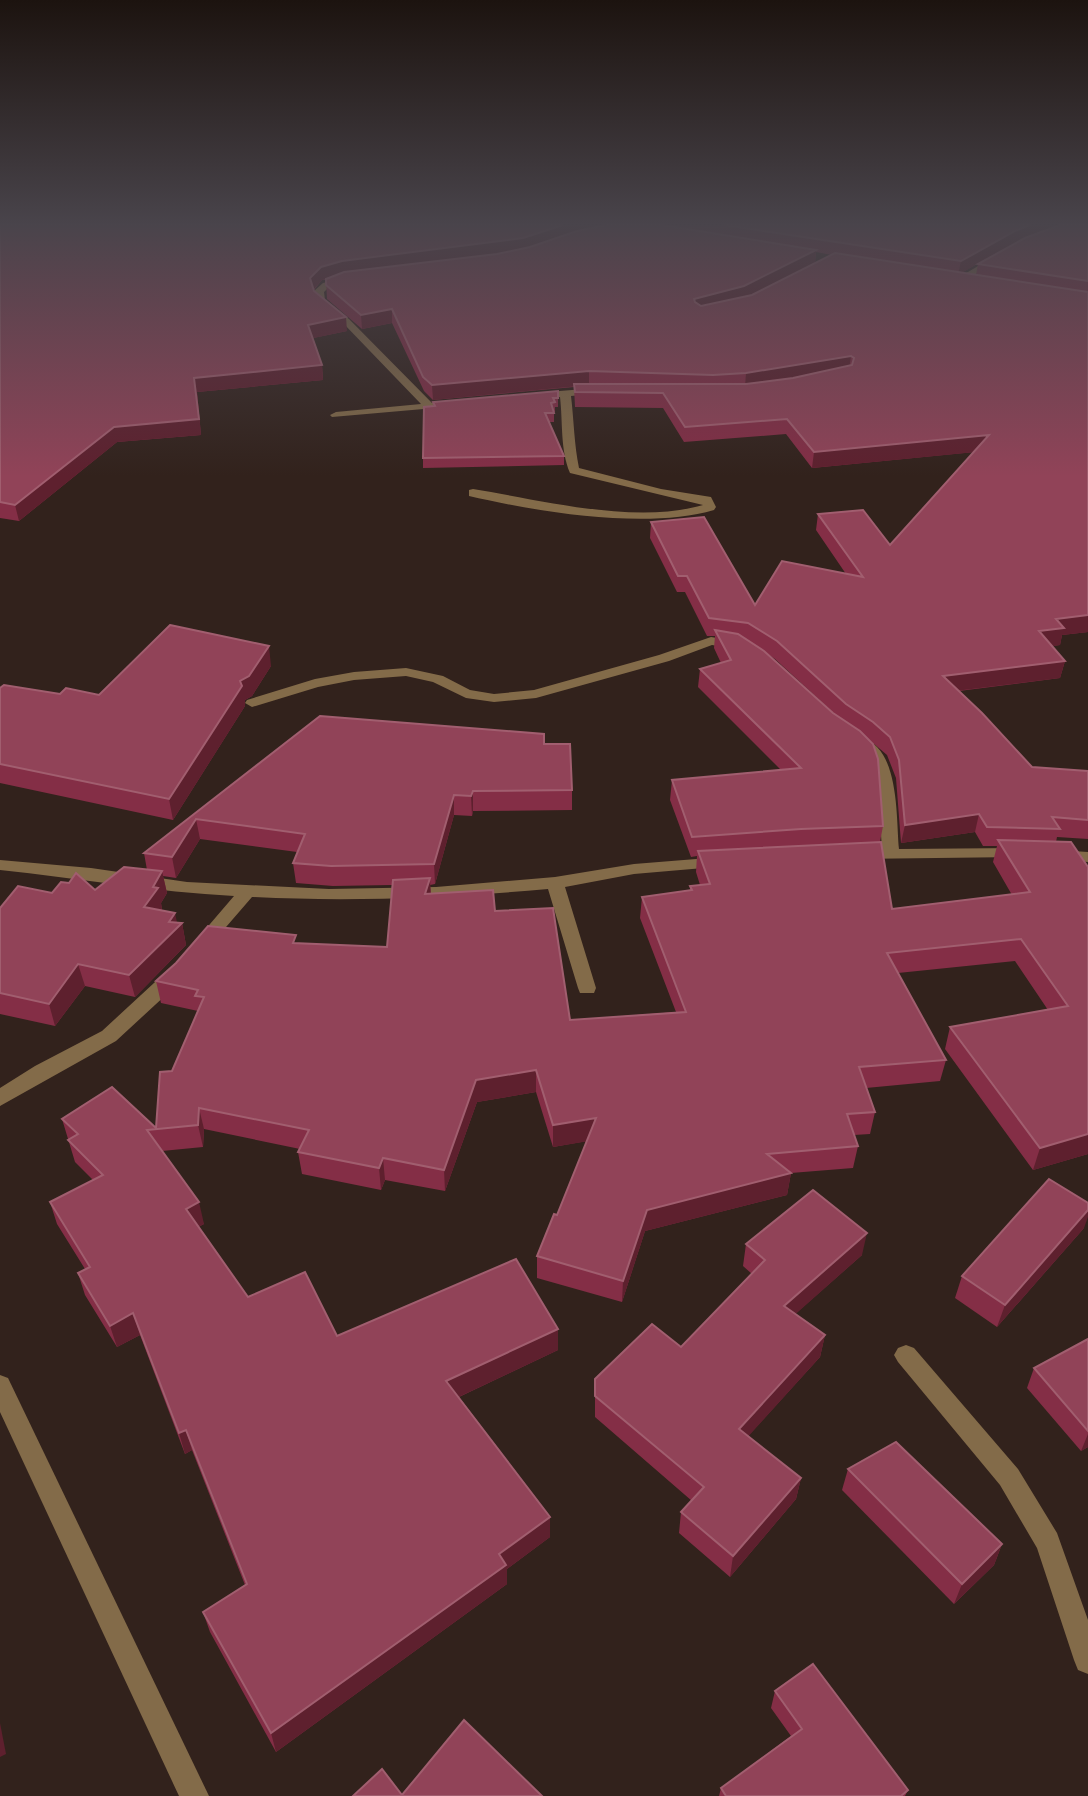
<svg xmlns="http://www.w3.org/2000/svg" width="1088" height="1796" font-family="'Nunito Sans',sans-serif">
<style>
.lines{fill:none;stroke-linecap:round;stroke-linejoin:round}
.minor{fill:#836b49;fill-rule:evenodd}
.wall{fill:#842e46;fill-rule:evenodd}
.shaded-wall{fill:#5e202e}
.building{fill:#914358;stroke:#a15e6f;stroke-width:2}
</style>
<rect width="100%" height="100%" fill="#32221c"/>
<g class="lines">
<g class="minor">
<path d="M 997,255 L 1000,256 L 1000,260 L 964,281 L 956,279 Z"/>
<path d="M 348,277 L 351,278 L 351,282 L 329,287 L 324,292 L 325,300 L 349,319 L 432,403 L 454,401 L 459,404 L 458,406 L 332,417 L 330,415 L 336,412 L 421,404 L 343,323 L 315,301 L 314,291 L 323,283 Z"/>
<path d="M 597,388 L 602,391 L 601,393 L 571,396 C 574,421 574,444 579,468 L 661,489 L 711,497 L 716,507 L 714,510 C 647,530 538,512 469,496 L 469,490 L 473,489 C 542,500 635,525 703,505 L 570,473 C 560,449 563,422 560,397 L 535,399 L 530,396 L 535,393 Z"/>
<path d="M 711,637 L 741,642 L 743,645 L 736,649 L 712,645 L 669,661 L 536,698 L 494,702 L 466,698 L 433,682 L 406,676 L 354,680 L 318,687 L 252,707 L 245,703 L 247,700 L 315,679 L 354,672 L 406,668 L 443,676 L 470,690 L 494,694 L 534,690 L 659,655 Z"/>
<path d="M 862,738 C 900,748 896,819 899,849 L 1018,848 L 1026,853 L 1024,857 L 855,859 L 853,855 L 855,851 L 882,849 L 877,778 L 872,762 L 854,743 Z"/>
<path d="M 1057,850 L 1088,852 L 1088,862 L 1051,859 L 1049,855 Z"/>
<path d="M 721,857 L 727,858 L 730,862 L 727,866 L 634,874 L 565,887 L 596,988 L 594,993 L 580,993 L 578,988 L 548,889 C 449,898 352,902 252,897 L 207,949 L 195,949 L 192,945 L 234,896 C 156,892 78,878 0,870 L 0,860 L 91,868 L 187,882 L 329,889 L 436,887 L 555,877 L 634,864 Z"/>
<path d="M 174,970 L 181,971 L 183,976 L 181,981 L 116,1041 L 0,1106 L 0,1088 L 35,1066 L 102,1031 L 167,971 Z"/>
<path d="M 906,1345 L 914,1348 L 1018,1469 L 1057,1533 L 1088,1620 L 1088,1674 L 1078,1670 L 1074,1660 L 1037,1548 L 1000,1485 L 898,1362 L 894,1355 L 898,1348 Z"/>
<path d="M 0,1375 L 8,1378 L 209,1796 L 179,1796 L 0,1412 Z"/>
</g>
</g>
<g class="wall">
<path d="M 0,225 L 1060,225 L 1014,243 L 961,273 L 976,275 L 978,264 L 1088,225 L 1088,632 L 1062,635 L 1060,645 L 1052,646 L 1065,661 L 1060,678 L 959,691 L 1032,767 L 1088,771 L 1088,839 L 1057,837 L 1056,842 L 1088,1154 L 1033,1170 L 945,1049 L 950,1027 L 1048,1010 L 1015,961 L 898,973 L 946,1060 L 940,1081 L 866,1088 L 875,1112 L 870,1134 L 854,1135 L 858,1146 L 853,1168 L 791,1173 L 787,1195 L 645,1231 L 622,1302 L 537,1278 L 537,1256 L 557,1215 L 587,1141 L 553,1147 L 536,1092 L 477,1102 L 445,1191 L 385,1180 L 381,1190 L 302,1174 L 298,1152 L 300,1149 L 204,1129 L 203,1147 L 162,1151 L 204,1224 L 198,1227 L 248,1297 L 337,1336 L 558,1329 L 558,1350 L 459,1397 L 550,1517 L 550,1537 L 507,1569 L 507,1584 L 276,1752 L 210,1632 L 203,1612 L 245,1585 L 192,1450 L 185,1454 L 140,1335 L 117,1347 L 85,1295 L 78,1273 L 85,1269 L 57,1224 L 50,1202 L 93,1180 L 75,1162 L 62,1119 L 156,1128 L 172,1071 L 198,1011 L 161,1003 L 156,981 L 297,944 L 387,947 L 392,885 L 333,886 L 296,883 L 293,863 L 297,852 L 200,839 L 176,878 L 163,876 L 167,893 L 161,903 L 162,910 L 177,923 L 182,923 L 186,945 L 135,997 L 85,986 L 55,1026 L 0,1014 L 0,908 L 52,893 L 95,890 L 147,870 L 144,853 L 320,716 L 544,744 L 572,790 L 572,810 L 473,811 L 472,816 L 454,815 L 435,884 L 430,885 L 431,894 L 495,911 L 570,1020 L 676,1012 L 640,918 L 642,897 L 690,890 L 690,886 L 700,885 L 696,872 L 697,856 L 691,857 L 670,800 L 672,780 L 781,770 L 698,687 L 700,669 L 721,663 L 714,648 L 715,636 L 707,636 L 685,592 L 677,592 L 650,538 L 651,522 L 755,605 L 846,574 L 816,530 L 818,514 L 890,545 L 974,452 L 812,468 L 786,434 L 684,442 L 663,408 L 575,407 L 574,387 L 433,400 L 424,391 L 392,323 L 362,329 L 327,299 L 326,280 L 322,280 L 314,290 L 314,291 L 347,331 L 313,338 L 322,365 L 323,380 L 197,392 L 201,435 L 117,442 L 19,521 L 0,518 ZM 816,252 L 832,255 L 815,263 ZM 769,655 L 775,659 L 836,715 ZM 866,737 L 887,755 L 896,778 L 901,843 L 975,832 L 983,846 L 997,846 L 993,862 L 1012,895 L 892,909 L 880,842 L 883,826 Z"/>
<path d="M 558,398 L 558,407 L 555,407 L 555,412 L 554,412 L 554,422 L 549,422 L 564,456 L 564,465 L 423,468 L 423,458 L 433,406 L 433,402 Z"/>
<path d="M 271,666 L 252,696 L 245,700 L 245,706 L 173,820 L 0,783 L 0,688 L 60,694 L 99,695 Z"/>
<path d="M 1084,1228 L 997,1327 L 955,1298 L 962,1276 Z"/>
<path d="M 746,1244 L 862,1255 L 795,1314 L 825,1335 L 820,1357 L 748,1436 L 801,1478 L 796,1499 L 730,1577 L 679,1533 L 681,1512 L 692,1501 L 595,1417 L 595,1379 L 681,1347 L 752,1274 L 743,1266 Z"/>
<path d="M 1088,1339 L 1088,1447 L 1081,1451 L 1027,1388 L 1034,1368 Z"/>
<path d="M 848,1469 L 1002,1544 L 994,1565 L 954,1604 L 842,1490 Z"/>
<path d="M 775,1691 L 908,1790 L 905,1796 L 719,1796 L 721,1788 L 791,1736 L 771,1708 Z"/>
</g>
<g class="shaded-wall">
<path d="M 563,225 L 604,225 L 523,251 L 343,274 L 322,280 L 311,292 L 310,278 L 321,267 L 342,261 Z"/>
<path d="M 1030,225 L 1060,225 L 1014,243 L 958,275 L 961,261 L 1017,230 Z"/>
<path d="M 816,250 L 815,264 L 743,300 L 693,313 L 694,299 Z"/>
<path d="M 392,309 L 392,323 L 362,329 L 361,315 Z"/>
<path d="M 346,317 L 347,331 L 309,339 L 308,325 Z"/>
<path d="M 851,356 L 849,370 L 745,387 L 746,373 Z"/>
<path d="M 322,365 L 323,380 L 197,392 L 201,435 L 117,442 L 19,521 L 15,505 L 114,427 L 194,378 Z"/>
<path d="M 589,371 L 589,385 L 433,400 L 432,385 Z"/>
<path d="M 989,435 L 986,451 L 812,468 L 814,452 Z"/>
<path d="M 1088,615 L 1088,632 L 1062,635 L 1060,645 L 1035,649 L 1039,631 L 1056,619 Z"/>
<path d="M 269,646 L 271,666 L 252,696 L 245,700 L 245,706 L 173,820 L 169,799 L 240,681 Z"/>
<path d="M 1065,661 L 1060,678 L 939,693 L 943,676 Z"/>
<path d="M 473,791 L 473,811 L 472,816 L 471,796 Z"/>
<path d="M 454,795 L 454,815 L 435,884 L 434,864 Z"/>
<path d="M 979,814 L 975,832 L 901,843 L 905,825 Z"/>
<path d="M 196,819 L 200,839 L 176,878 L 172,857 Z"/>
<path d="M 162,871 L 167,893 L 161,903 L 162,910 L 144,907 L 153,887 Z"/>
<path d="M 430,878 L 431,900 L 425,894 Z"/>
<path d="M 175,913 L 178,927 L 182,923 L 186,945 L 135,997 L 129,975 Z"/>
<path d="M 78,964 L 85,986 L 55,1026 L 49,1004 Z"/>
<path d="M 536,1070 L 536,1092 L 477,1102 L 445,1191 L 444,1170 L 476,1080 Z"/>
<path d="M 199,1108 L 204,1129 L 203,1147 L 198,1125 Z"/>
<path d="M 596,1118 L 595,1140 L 553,1147 L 553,1125 Z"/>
<path d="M 1088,1134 L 1088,1154 L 1033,1170 L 1040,1148 Z"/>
<path d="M 383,1158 L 385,1180 L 381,1190 L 379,1168 Z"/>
<path d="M 791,1173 L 787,1195 L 645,1231 L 622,1302 L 623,1281 L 647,1210 Z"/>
<path d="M 199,1202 L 204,1224 L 191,1231 L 186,1209 Z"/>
<path d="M 1088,1210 L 1088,1217 L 1084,1228 L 997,1327 L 1005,1305 Z"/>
<path d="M 867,1233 L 862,1255 L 780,1328 L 784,1306 Z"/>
<path d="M 133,1313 L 140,1335 L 117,1347 L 110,1326 Z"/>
<path d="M 558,1329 L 558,1350 L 448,1402 L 446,1381 Z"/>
<path d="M 825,1335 L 820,1357 L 736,1450 L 739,1429 Z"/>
<path d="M 186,1430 L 192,1450 L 185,1454 L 179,1433 Z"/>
<path d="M 1088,1434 L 1088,1447 L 1081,1451 Z"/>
<path d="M 801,1478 L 796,1499 L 730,1577 L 733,1556 Z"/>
<path d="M 550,1517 L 550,1537 L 507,1569 L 507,1584 L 276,1752 L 271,1733 L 499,1554 Z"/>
<path d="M 1002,1544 L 994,1565 L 954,1604 L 962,1584 Z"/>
<path d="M 0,1723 L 6,1754 L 0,1757 Z"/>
</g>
<g class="building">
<path d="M 0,225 L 563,225 L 523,238 L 342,261 L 321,267 L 310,278 L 314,291 L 346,317 L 308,325 L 322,365 L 194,378 L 199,419 L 114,427 L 15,505 L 0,502 Z"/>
<path d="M 606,225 L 662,225 L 816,250 L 744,286 L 694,299 L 695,302 L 701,306 L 752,295 L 835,253 L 1088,292 L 1088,615 L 1056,619 L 1064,628 L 1039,631 L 1065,661 L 943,676 L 982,713 L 1032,767 L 1088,771 L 1088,820 L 1052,817 L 1060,829 L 987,827 L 979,814 L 905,825 L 899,760 L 890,737 L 873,722 L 846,704 L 777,641 L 748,623 L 709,618 L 687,576 L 678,576 L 651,522 L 704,517 L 755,605 L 782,561 L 863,577 L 818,514 L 863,510 L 890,545 L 989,435 L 814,452 L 787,419 L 685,427 L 663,393 L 575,392 L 574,384 L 746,384 L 793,378 L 852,365 L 854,358 L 851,356 L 746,373 L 713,375 L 589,371 L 432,385 L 423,377 L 392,309 L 361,315 L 326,285 L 326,279 L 344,272 L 497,254 L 530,247 L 577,231 Z"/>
<path d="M 724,225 L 1030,225 L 1017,230 L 961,261 Z"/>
<path d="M 1060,225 L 1088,225 L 1088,281 L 978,264 L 1025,238 Z"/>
<path d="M 558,391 L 558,398 L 553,398 L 555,402 L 551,403 L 554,413 L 545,413 L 564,456 L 423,458 L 424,407 L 435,406 L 433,402 Z"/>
<path d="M 170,625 L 269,646 L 249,676 L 240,681 L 242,686 L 169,799 L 0,764 L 0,688 L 4,685 L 60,694 L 66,688 L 99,695 Z"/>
<path d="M 715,630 L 738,634 L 764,651 L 833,713 L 860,731 L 873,744 L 878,759 L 883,826 L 801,829 L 692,837 L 672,780 L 801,768 L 700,669 L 731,660 Z"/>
<path d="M 320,716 L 544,734 L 544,744 L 570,744 L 572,790 L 473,791 L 471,796 L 454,795 L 434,864 L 331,866 L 293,863 L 305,834 L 196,819 L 172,857 L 144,853 Z"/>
<path d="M 998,840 L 1071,842 L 1088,867 L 1088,1134 L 1040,1148 L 950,1027 L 1068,1006 L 1021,939 L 887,953 L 946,1060 L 859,1067 L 875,1112 L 847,1114 L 858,1146 L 767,1154 L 791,1173 L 647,1210 L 623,1281 L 537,1256 L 554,1214 L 557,1215 L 596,1118 L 553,1125 L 536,1070 L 476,1080 L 444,1170 L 383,1158 L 379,1168 L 298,1152 L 309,1130 L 199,1108 L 198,1125 L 147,1130 L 199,1202 L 186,1209 L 248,1297 L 305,1272 L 337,1336 L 516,1259 L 558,1329 L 446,1381 L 550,1517 L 499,1554 L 506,1565 L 271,1733 L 203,1612 L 247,1584 L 186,1430 L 179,1433 L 133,1313 L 110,1326 L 78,1273 L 90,1267 L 50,1202 L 103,1175 L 68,1140 L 78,1134 L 62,1119 L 112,1087 L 156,1128 L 160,1072 L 172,1071 L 204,997 L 195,996 L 198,990 L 156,981 L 176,963 L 208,926 L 296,935 L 293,943 L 387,947 L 393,880 L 430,878 L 425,894 L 493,890 L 495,911 L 553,908 L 570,1020 L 686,1012 L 642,897 L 692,890 L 690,886 L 710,884 L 698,851 L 881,842 L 892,909 L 1030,892 Z"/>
<path d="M 124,867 L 162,871 L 153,887 L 158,888 L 144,907 L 175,913 L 169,922 L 182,923 L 129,975 L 78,964 L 49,1004 L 0,993 L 0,908 L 18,886 L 52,893 L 61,882 L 69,883 L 76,873 L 95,890 Z"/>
<path d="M 1049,1179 L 1088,1203 L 1088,1210 L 1005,1305 L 962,1276 Z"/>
<path d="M 813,1190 L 867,1233 L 784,1306 L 825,1335 L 739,1429 L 801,1478 L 733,1556 L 681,1512 L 704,1487 L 595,1396 L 595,1379 L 652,1324 L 681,1347 L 765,1260 L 746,1244 Z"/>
<path d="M 1088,1339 L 1088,1431 L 1034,1368 Z"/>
<path d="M 896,1442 L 1002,1544 L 962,1584 L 848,1469 Z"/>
<path d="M 813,1664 L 908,1790 L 901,1796 L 726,1796 L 721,1788 L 802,1729 L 775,1691 Z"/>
<path d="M 464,1720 L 542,1796 L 353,1796 L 382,1769 L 402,1795 Z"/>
</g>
<linearGradient id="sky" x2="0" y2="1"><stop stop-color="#1c130f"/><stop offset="0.47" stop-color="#49444b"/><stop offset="1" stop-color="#49444b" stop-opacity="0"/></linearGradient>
<rect width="1088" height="476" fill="url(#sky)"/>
</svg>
